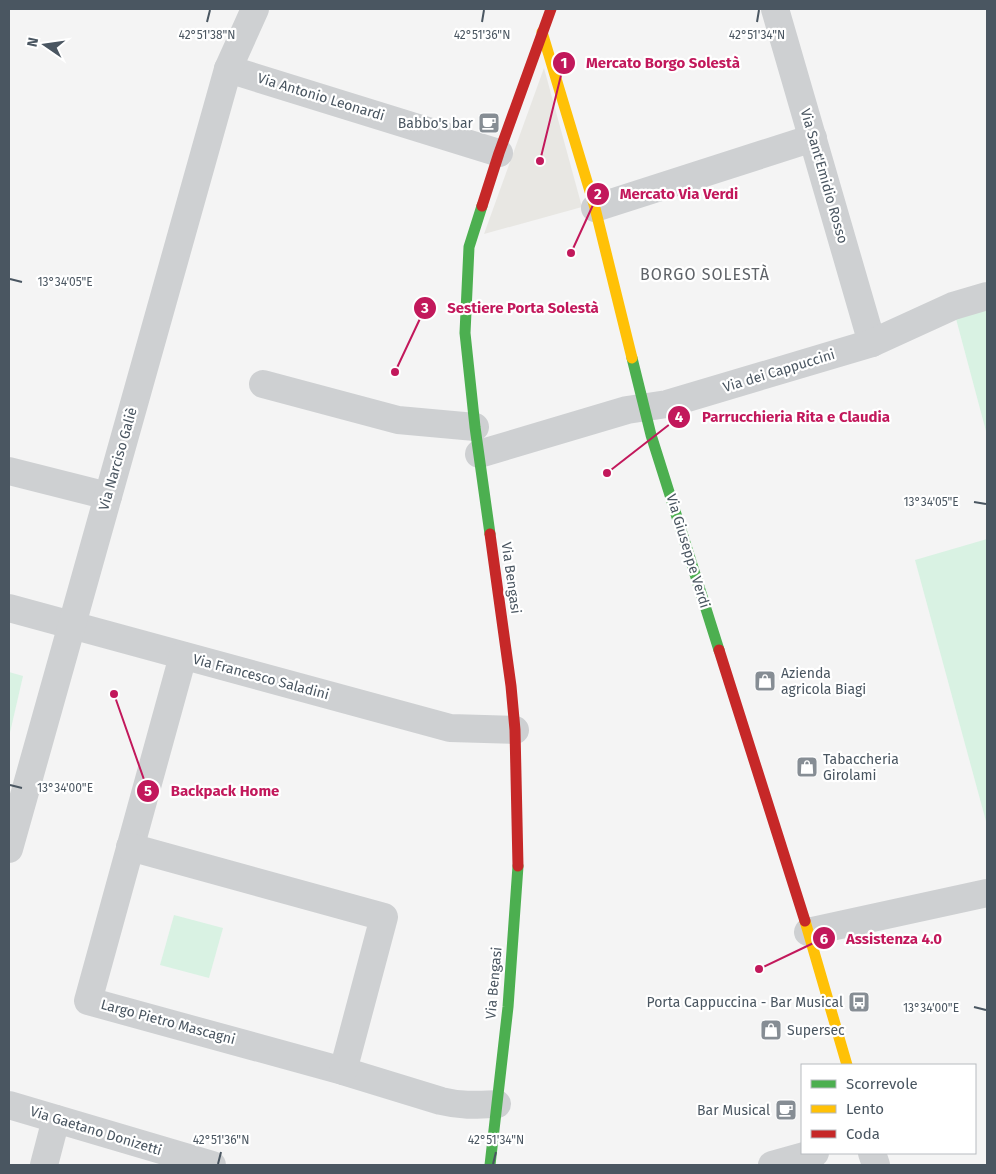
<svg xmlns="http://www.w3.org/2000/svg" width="996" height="1174" font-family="'Fira Sans',sans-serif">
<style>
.commercial{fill:#e8e7e3}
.green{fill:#d9f2e3}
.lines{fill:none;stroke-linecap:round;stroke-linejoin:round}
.street{stroke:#ced0d2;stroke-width:28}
.fast{stroke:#4caf50;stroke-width:11}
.slow{stroke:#ffc107;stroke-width:11}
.jam{stroke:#c62828;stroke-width:11}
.ticks{fill:none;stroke:#4a5661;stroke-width:2}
.labels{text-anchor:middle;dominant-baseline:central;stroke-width:4.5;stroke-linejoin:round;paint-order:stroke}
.street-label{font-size:14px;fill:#4a5661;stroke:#fff}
.poi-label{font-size:14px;fill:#4a5661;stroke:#fff;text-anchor:end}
.quarter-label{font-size:16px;letter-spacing:1px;fill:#5f6368;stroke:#fff}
.ticks-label{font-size:12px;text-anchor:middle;fill:#4a5661;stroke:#fff;stroke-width:4.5;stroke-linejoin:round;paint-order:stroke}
.leader{fill:none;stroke:#c2185b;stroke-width:2}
.callout-dot{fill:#c2185b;stroke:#fff;stroke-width:2}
.mark-label{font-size:15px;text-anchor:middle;font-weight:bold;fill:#fff}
.callout-label{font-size:15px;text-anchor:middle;font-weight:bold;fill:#c2185b;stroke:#fff;stroke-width:4.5;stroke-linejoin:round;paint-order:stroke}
</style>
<rect width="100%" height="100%" fill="#f4f4f4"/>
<path class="commercial" d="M 544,68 L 582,207 L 484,234 Z"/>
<g class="green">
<path d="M 987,306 L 987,435 L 955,315 Z"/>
<path d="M 987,539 L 987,825 L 915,560 Z"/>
<path d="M 9,672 L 23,676 L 9,737 Z"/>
<path d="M 174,915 L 223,928 L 209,978 L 160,965 Z"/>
</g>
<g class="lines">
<g class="street">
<path d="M 775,9 L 872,343"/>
<path d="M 228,69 L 499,153"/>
<path d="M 595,208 L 813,138"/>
<path d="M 263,384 L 398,420 L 475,427"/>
<path d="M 479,454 L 627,410 L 667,404 L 872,343 L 953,306 L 987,296"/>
<path d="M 9,471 L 108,496"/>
<path d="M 9,608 L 450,728 L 515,730"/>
<path d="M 183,656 L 88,1001 L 343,1071 L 441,1101 C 461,1106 476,1105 497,1104"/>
<path d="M 130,847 L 384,917 L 343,1071"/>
<path d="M 9,849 L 228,69 L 255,9"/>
<path d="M 808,932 L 987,893"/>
<path d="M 9,1105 L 212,1165"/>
<path d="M 872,1153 L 876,1165"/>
<path d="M 44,1165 L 56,1119"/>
<path d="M 772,1165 L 815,1153"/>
</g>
<g class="fast">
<path d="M 482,206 L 469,247 L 465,333 L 475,427 L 490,534"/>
<path d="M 632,358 L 651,435 L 719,650"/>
<path d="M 490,1165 L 508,1007 L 518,866"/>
</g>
<g class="slow">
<path d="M 542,32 L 595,208 L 632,358"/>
<path d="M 805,921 L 847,1065"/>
</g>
<g class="jam">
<path d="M 482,206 L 499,153 L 551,9"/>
<path d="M 490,534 L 511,686 L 515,730 L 518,866"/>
<path d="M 719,650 L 805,921"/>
</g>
</g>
<path class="ticks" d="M 207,22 L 210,10M 482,22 L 484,10M 757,22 L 759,10M 10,279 L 22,282M 974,502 L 986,504M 10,785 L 22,788M 974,1007 L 986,1010M 218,1164 L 221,1152M 493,1164 L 496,1152"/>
<defs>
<g id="cafe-square" transform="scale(1.125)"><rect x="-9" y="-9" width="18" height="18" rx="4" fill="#868d94" stroke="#fff"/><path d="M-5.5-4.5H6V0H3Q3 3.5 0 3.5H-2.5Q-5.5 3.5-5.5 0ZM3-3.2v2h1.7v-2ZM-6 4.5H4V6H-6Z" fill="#fff"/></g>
<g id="shop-square" transform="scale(1.125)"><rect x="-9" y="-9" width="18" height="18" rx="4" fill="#868d94" stroke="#fff"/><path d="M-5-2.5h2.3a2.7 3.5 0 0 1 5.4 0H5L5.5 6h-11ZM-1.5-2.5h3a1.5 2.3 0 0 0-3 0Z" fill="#fff"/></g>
<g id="bus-square" transform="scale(1.125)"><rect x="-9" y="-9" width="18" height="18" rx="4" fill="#868d94" stroke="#fff"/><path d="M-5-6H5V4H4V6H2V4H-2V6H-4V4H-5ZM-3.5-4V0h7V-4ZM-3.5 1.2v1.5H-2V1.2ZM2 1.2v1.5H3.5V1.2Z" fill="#fff"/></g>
</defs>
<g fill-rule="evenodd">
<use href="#cafe-square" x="489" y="123"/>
<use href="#shop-square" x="765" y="681"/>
<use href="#shop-square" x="807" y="767"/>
<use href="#bus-square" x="859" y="1002"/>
<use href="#shop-square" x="771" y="1030"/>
<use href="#cafe-square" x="786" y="1110"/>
</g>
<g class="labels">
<g class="street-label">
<text transform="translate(321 97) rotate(17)">Via Antonio Leonardi</text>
<text transform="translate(824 176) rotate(74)">Via Sant'Emidio Rosso</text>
<text transform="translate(779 371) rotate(-17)">Via dei Cappuccini</text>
<text transform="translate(118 459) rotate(-74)">Via Narciso Galiè</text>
<text transform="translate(688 551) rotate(73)">Via Giuseppe Verdi</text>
<text transform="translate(511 578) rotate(82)">Via Bengasi</text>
<text transform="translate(261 677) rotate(15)">Via Francesco Saladini</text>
<text transform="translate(494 983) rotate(-85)">Via Bengasi</text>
<text transform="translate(168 1022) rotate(15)">Largo Pietro Mascagni</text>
<text transform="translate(96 1131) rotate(17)">Via Gaetano Donizetti</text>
</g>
<g class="poi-label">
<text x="473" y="123">Babbo's bar</text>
<text x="781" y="673" text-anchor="start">Azienda<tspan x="781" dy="16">agricola Biagi</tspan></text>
<text x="823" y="759" text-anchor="start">Tabaccheria<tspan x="823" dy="16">Girolami</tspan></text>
<text x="843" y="1002">Porta Cappuccina - Bar Musical</text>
<text x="787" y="1030" text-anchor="start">Supersec</text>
<text x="770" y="1110">Bar Musical</text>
</g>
<g class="quarter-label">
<text x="705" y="274">BORGO SOLESTÀ</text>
</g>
</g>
<g class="ticks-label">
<text x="207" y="39">42°51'38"N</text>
<text x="482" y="39">42°51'36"N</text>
<text x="757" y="39">42°51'34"N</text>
<text x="65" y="286">13°34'05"E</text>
<text x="931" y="506">13°34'05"E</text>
<text x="65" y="792">13°34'00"E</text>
<text x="931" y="1012">13°34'00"E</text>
<text x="221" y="1144">42°51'36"N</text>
<text x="496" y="1144">42°51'34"N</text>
</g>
<path class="leader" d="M540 161L564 63M571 253L598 194M395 372L425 308M607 473L679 417M114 694L148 791M759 969L824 938"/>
<g class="callout-dot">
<circle cx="540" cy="161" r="5"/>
<circle cx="571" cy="253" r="5"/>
<circle cx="395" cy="372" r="5"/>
<circle cx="607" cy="473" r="5"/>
<circle cx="114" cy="694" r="5"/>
<circle cx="759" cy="969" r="5"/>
<circle cx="564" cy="63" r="12"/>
<circle cx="598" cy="194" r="12"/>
<circle cx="425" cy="308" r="12"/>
<circle cx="679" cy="417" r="12"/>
<circle cx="148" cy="791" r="12"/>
<circle cx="824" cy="938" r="12"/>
</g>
<g class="mark-label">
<text x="564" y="68">1</text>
<text x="598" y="199">2</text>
<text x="425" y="313">3</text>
<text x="679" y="422">4</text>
<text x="148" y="796">5</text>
<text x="824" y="944">6</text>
</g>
<g class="callout-label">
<text x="663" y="68">Mercato Borgo Solestà</text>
<text x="679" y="199">Mercato Via Verdi</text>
<text x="523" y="313">Sestiere Porta Solestà</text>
<text x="796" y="422">Parrucchieria Rita e Claudia</text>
<text x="225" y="796">Backpack Home</text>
<text x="894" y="944">Assistenza 4.0</text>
</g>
<rect width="996" height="1174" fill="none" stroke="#4a5661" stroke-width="20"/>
<rect x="801" y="1064" width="175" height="90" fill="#ffffff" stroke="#b7bbc0"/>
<rect x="811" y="1080" width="25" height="8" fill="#4caf50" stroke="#b7bbc0"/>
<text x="846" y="1089" font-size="15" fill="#4a5661">Scorrevole</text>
<rect x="811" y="1105" width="25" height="8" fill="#ffc107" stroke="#b7bbc0"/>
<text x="846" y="1114" font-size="15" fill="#4a5661">Lento</text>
<rect x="811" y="1130" width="25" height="8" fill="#c62828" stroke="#b7bbc0"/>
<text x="846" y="1139" font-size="15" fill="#4a5661">Coda</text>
<g transform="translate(45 45) rotate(283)" stroke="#ffffff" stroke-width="4" paint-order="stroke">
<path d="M0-4L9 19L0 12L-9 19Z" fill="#4a5661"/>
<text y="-8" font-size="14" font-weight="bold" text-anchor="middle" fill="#4a5661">N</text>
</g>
</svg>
